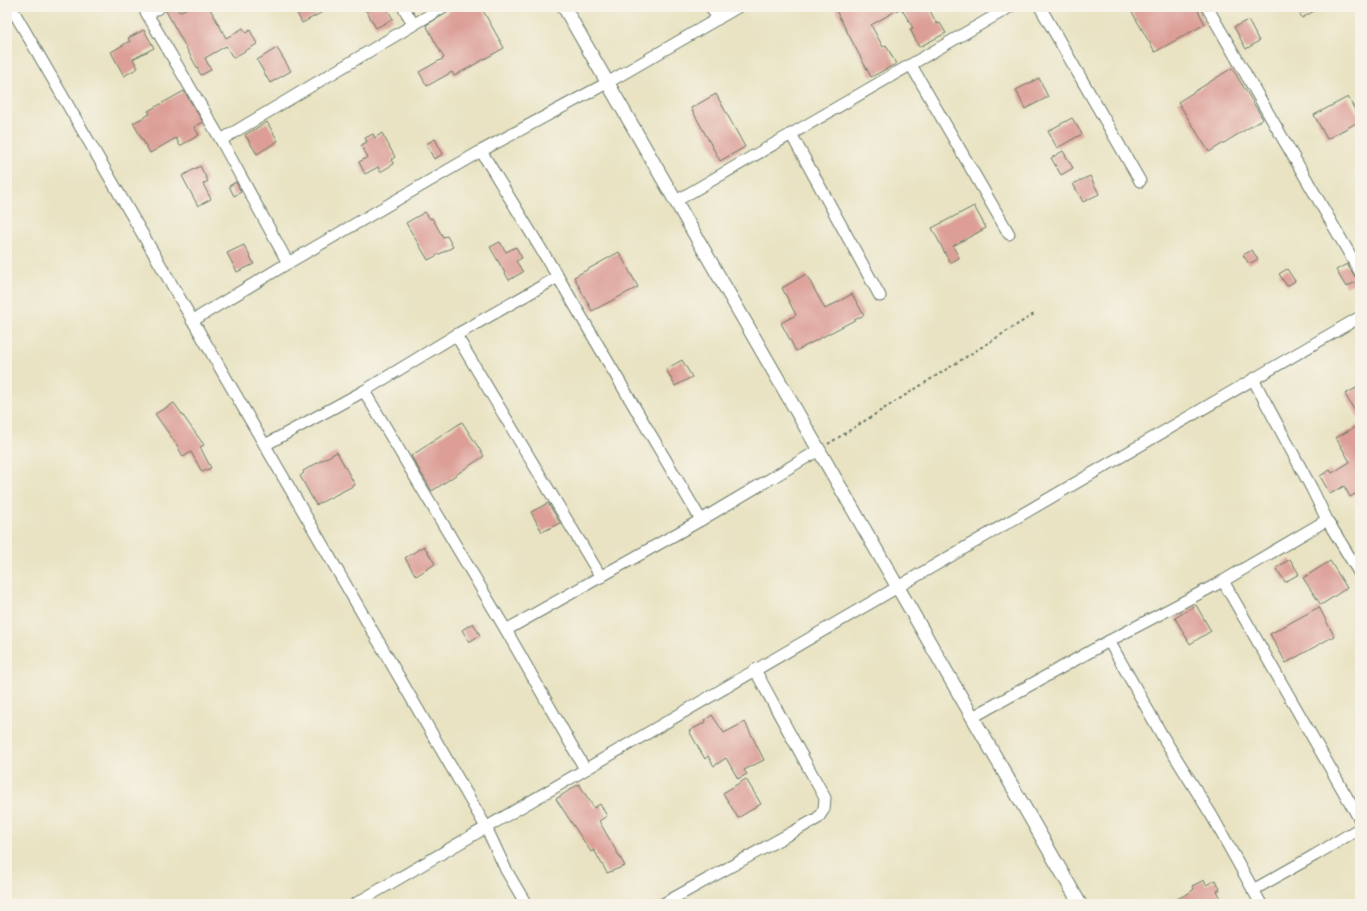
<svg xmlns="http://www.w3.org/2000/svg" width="1367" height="911" font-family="Vollkorn,serif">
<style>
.building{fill:#dc9e96}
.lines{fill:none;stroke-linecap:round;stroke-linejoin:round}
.minor-casing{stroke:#676;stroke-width:13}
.tertiary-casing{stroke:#676;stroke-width:15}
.path{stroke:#676;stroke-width:2;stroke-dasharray:3 3;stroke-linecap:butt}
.minor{stroke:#fff;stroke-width:11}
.tertiary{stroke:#fff;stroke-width:13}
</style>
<rect width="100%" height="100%" fill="#f7f3e8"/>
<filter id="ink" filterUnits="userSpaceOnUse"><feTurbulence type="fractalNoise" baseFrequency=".025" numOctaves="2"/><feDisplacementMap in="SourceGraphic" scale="8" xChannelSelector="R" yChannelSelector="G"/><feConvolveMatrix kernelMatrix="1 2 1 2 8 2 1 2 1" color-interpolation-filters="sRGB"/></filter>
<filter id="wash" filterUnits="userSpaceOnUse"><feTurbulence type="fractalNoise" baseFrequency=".012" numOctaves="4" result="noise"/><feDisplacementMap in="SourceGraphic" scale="16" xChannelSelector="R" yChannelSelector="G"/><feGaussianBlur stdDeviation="0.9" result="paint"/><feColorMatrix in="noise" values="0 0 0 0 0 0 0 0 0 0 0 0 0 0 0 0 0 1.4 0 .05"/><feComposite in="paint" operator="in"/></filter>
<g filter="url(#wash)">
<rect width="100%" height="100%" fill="#e9e3c3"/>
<g id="blocks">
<g class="building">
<path d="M 173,7 L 176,7 L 179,12 L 189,7 L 209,7 L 226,38 L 243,28 L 246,33 L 250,30 L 257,44 L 233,58 L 226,46 L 205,58 L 211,70 L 201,75 L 166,11 Z"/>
<path d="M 294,7 L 332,7 L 302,23 Z"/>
<path d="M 364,7 L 386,7 L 393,19 L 376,28 Z"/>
<path d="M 453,7 L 481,7 L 504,48 L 454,76 L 452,72 L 427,86 L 419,72 L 444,58 L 426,25 L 447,13 Z"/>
<path d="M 834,7 L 928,7 L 937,24 L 940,23 L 946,33 L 919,47 L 910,29 L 913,28 L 901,8 L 871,25 L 883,47 L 886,45 L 896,64 L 871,77 Z"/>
<path d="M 1129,7 L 1196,7 L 1205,24 L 1155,52 Z"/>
<path d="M 1296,7 L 1321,7 L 1302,18 Z"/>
<path d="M 1248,20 L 1259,41 L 1246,49 L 1234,27 Z"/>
<path d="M 144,30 L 154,48 L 133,59 L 138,68 L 124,76 L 111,52 L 130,41 L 128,38 Z"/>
<path d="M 277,48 L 291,71 L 270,83 L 257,60 Z"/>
<path d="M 1232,68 L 1263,119 L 1209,152 L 1178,102 Z"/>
<path d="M 1039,78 L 1048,97 L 1025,109 L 1016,90 Z"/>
<path d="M 184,91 L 203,122 L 194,127 L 199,135 L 180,146 L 176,138 L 150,153 L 133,123 L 150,114 L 148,111 Z"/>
<path d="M 716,94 L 745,147 L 720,161 L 691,108 Z"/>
<path d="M 1348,97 L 1360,119 L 1360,121 L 1327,139 L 1314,115 Z"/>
<path d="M 1072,118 L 1082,134 L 1057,148 L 1048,131 Z"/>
<path d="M 267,122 L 278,141 L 257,154 L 245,135 Z"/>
<path d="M 382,133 L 395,157 L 391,160 L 394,164 L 380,172 L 378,167 L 365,174 L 359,162 L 368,157 L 361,145 L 367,142 L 365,138 L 373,134 L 375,138 Z"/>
<path d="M 435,139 L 443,154 L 434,159 L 426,144 Z"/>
<path d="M 1063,151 L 1073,168 L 1061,175 L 1051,158 Z"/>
<path d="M 200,166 L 208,181 L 203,184 L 211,199 L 198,206 L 182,176 Z"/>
<path d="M 1090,176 L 1099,194 L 1083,202 L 1073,184 Z"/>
<path d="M 236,182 L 241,192 L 234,196 L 229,186 Z"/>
<path d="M 974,206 L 986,228 L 953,246 L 959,258 L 950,263 L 932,228 Z"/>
<path d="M 425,212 L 430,219 L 432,218 L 443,237 L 447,236 L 453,247 L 428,260 L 406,223 Z"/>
<path d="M 500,242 L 506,252 L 516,247 L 522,258 L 516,261 L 523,272 L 509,280 L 490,247 Z"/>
<path d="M 244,245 L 254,264 L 237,272 L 227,253 Z"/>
<path d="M 1252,250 L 1258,259 L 1249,264 L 1243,255 Z"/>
<path d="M 619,252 L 638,287 L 592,311 L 574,277 Z"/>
<path d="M 1347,264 L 1358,281 L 1346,287 L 1336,270 Z"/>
<path d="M 1287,269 L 1295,281 L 1287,286 L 1279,274 Z"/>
<path d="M 806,274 L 825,309 L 852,294 L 864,315 L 796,351 L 781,323 L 796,315 L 782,288 Z"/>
<path d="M 682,360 L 692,377 L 675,386 L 666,369 Z"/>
<path d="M 1360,386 L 1360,420 L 1345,394 Z"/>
<path d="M 174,403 L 204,445 L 200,447 L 211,468 L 202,472 L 191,452 L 183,457 L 177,445 L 155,414 Z"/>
<path d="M 462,422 L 484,456 L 432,491 L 411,456 Z"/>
<path d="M 1360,424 L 1360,491 L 1350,497 L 1344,486 L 1330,494 L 1320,476 L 1330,470 L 1332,473 L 1350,462 L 1336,438 Z"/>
<path d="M 337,452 L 355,485 L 316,505 L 300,476 L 304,473 L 303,471 Z"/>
<path d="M 548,503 L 560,523 L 542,532 L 531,512 Z"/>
<path d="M 424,546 L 435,564 L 416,576 L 405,558 Z"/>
<path d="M 1290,559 L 1299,574 L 1285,582 L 1276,568 Z"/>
<path d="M 1330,561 L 1347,588 L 1321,605 L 1303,578 Z"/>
<path d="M 1196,605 L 1211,631 L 1190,644 L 1175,618 Z"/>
<path d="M 1319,607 L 1334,636 L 1286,663 L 1270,634 Z"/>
<path d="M 473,623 L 480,635 L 469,642 L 462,630 Z"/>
<path d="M 712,715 L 724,733 L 745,722 L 764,760 L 744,770 L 747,774 L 738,779 L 726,758 L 714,766 L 708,756 L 705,759 L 689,731 L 706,722 L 705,720 Z"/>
<path d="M 746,779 L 761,804 L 738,818 L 723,793 Z"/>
<path d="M 579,784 L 594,808 L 600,804 L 607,816 L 599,821 L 625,866 L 607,873 L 594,850 L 591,852 L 556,799 Z"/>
<path d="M 1204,880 L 1206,885 L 1216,880 L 1220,889 L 1217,891 L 1222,900 L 1213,904 L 1167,904 L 1189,893 L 1194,889 L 1192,886 Z"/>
</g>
</g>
</g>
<g filter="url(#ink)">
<use href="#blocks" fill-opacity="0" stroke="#676" stroke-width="1"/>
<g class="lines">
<g class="minor-casing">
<g id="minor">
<path d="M 11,7 L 486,827 L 506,870 L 526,904"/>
<path d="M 143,7 L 221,140 L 288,263"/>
<path d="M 403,7 L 414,25"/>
<path d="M 711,7 L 718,19"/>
<path d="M 1040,7 L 1140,181"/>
<path d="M 1207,7 L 1360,272"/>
<path d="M 148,14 L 160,7"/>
<path d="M 911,65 L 1009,234"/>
<path d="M 791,134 L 880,296"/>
<path d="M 221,140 L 443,7"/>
<path d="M 481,151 L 558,277 L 701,520"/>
<path d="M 676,201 L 1010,7"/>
<path d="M 192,321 L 288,263 L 481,151 L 607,83 L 738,7"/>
<path d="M 456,335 L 601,577"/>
<path d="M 1253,379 L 1312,489 L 1327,520 L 1360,574"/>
<path d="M 364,391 L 506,630 L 585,769"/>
<path d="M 265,445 L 364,391 L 456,335 L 558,277"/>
<path d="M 1223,581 L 1360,820"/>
<path d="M 506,630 L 701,520 L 819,450"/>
<path d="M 1109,641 L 1163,737 L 1212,816 L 1261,904"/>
<path d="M 973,717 L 1109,641 L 1223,581 L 1327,520"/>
<path d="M 1253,890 L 1315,855 L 1360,828"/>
<path d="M 355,904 L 1360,317"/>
<path d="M 663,904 L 818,818 L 824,809 L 825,798 L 755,670"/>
</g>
</g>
<g class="tertiary-casing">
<path id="tertiary" d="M 564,7 L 1080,904"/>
</g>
<path class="path" d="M 828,444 L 1034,314"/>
<use href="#minor" class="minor"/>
<use href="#tertiary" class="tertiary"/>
</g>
</g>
<rect width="1367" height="911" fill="none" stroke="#f7f3e8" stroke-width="24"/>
</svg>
